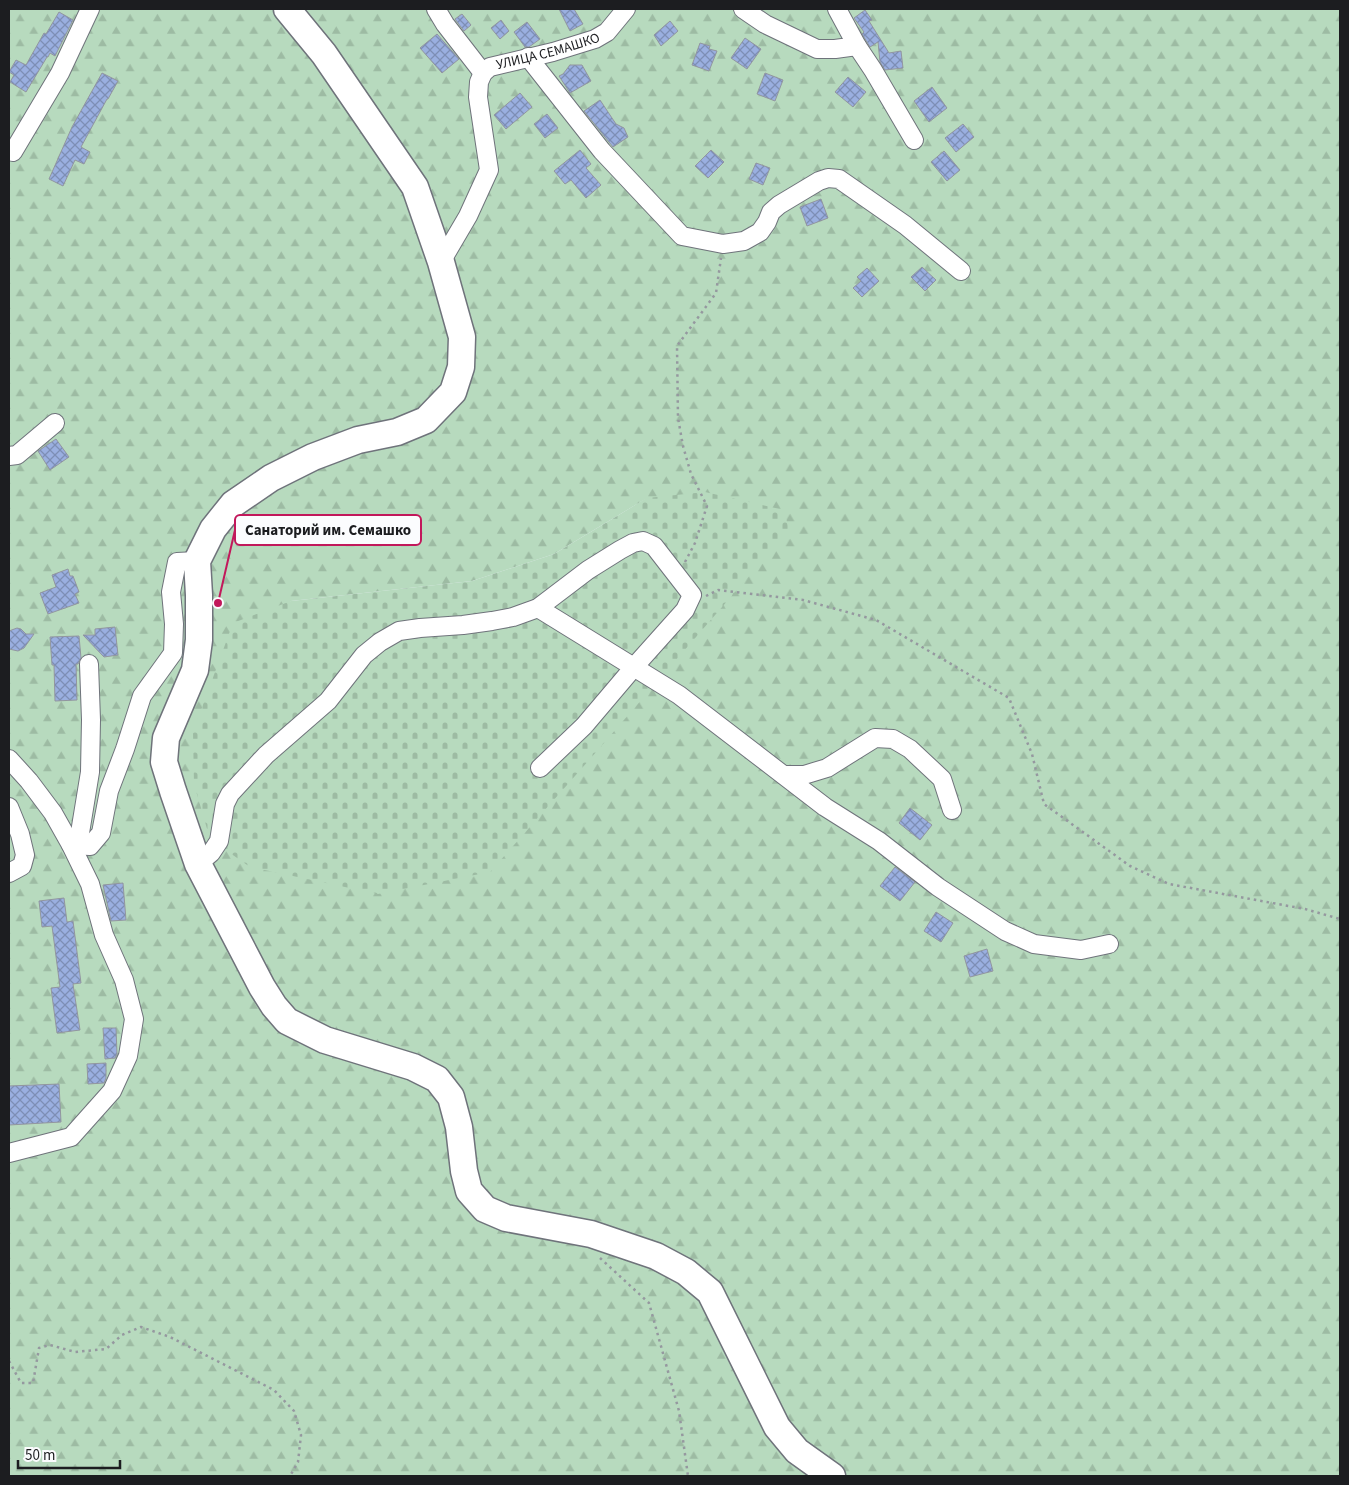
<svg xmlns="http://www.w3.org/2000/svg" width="1349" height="1485" font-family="'Source Sans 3',sans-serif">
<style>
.forest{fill:url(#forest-firs);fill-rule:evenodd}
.cemetery{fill:url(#cemetery-stones)}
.building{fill:url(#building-cross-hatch);stroke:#92969f}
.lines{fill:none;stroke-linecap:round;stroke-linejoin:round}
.minor-casing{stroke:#6f737b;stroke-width:20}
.highway-casing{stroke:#6f737b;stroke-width:29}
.path{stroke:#95989f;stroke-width:2.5;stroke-dasharray:2.5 4;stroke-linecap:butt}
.minor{stroke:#fff;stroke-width:18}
.highway{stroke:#fff;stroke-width:26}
.labels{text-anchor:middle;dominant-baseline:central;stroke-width:4.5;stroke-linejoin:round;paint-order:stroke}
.street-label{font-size:14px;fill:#1c1d20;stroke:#fbfcfe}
.leader{fill:none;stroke:#c2185b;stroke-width:2}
.callout-dot{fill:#c2185b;stroke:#fbfcfe;stroke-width:2}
.callout{fill:#fbfcfe;stroke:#c2185b;stroke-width:2}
.callout-label{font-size:15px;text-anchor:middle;font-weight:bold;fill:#1c1d20}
</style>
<defs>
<pattern id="forest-firs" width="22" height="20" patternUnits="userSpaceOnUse" patternTransform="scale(1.25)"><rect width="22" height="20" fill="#b7dabe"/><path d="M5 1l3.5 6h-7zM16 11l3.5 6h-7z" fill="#9dbba3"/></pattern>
<pattern id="cemetery-stones" width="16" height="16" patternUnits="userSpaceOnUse" patternTransform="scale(1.25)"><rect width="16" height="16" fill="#b7dabe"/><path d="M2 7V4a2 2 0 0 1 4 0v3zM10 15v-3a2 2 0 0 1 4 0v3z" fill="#9dbba3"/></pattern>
<pattern id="building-cross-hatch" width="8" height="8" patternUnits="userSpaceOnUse" patternTransform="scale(1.25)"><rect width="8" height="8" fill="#9aafe0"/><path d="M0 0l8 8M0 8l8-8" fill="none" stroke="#7d8eb5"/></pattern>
</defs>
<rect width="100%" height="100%" fill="#ebeff8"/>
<path class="forest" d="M 9,9 L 1340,9 L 1340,1476 L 9,1476 ZM 647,498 L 194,784 L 291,601 L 472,581 L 554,554 Z"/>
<path class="cemetery" d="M 705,492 L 784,510 L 789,530 L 590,759 L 490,872 L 378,894 L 250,867 L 210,839 L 194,784 L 193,732 L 233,623 L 291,601 L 472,581 L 554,554 L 647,498 Z"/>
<g class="building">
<path d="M 559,9 L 574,9 L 583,24 L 570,31 Z"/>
<path d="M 865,10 L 872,20 L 869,21 L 889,53 L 901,51 L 903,68 L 885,70 L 880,62 L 878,42 L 870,47 L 862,34 L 864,32 L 854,18 Z"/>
<path d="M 59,12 L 73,20 L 55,56 L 50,53 L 48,57 L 47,57 L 26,92 L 10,82 L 14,75 L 9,72 L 16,60 L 26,65 L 44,33 L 46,34 Z"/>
<path d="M 462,14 L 471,25 L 464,31 L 455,19 Z"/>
<path d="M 501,20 L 509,31 L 500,39 L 491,28 Z"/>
<path d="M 670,21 L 678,31 L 661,46 L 654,35 Z"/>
<path d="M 527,22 L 540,39 L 529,47 L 525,47 L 514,32 Z"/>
<path d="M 437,34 L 459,59 L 442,73 L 420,48 Z"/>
<path d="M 745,38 L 761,49 L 747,69 L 731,58 Z"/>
<path d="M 700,43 L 710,46 L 709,49 L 717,51 L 709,71 L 692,65 Z"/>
<path d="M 570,65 L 582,65 L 591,81 L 570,93 L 559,76 L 563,74 Z"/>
<path d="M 102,73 L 118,81 L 108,99 L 107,99 L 81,147 L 90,152 L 84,164 L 75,160 L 63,186 L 49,179 L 72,127 Z"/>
<path d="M 765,73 L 783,80 L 775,101 L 757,94 Z"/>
<path d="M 848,77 L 866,92 L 853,107 L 835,92 Z"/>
<path d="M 932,87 L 947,108 L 929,122 L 914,101 Z"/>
<path d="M 520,93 L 532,107 L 506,129 L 494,115 Z"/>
<path d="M 600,100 L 616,124 L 624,128 L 628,137 L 613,147 L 584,111 Z"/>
<path d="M 547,114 L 558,128 L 545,138 L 534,124 Z"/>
<path d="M 963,124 L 974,137 L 956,152 L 945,138 Z"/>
<path d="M 580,150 L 591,164 L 586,168 L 601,185 L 586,198 L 571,180 L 565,184 L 554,171 Z"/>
<path d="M 711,150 L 724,162 L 708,178 L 695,166 Z"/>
<path d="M 944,151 L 960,170 L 947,181 L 931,162 Z"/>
<path d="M 756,163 L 770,168 L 763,185 L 749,179 Z"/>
<path d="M 821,199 L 828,218 L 807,226 L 800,207 Z"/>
<path d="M 922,267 L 936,280 L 925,291 L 911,277 Z"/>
<path d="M 867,268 L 879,281 L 862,297 L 853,288 L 861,281 L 857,277 Z"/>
<path d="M 56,439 L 69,457 L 50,470 L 38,451 Z"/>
<path d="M 68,569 L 70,576 L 73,576 L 79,592 L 75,594 L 79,603 L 48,614 L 40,593 L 56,587 L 52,575 Z"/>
<path d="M 115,627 L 118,655 L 104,657 L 83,635 L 95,635 L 95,629 Z"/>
<path d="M 17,628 L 21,629 L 26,634 L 34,634 L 24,648 L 18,651 L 9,649 L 9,631 Z"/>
<path d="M 79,636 L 81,658 L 78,664 L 76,664 L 77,700 L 55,701 L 54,665 L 52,665 L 50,637 Z"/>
<path d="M 910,808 L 932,825 L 920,840 L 899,823 Z"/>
<path d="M 895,867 L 915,882 L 900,901 L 880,886 Z"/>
<path d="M 123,883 L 126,920 L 111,921 L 103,885 Z"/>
<path d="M 64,898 L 67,922 L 73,921 L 81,983 L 73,984 L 80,1030 L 57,1033 L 51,988 L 60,987 L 52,926 L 42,927 L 39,901 Z"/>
<path d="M 936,912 L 953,923 L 941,942 L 924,931 Z"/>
<path d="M 987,949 L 993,971 L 970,977 L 964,956 Z"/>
<path d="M 103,1028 L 116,1028 L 117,1054 L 115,1058 L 105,1059 Z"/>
<path d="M 106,1063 L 106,1078 L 104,1083 L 88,1084 L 87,1064 Z"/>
<path d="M 59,1084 L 61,1122 L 9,1125 L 9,1086 Z"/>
</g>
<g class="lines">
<g class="minor-casing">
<g id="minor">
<path d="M 436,9 L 445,24 L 483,73"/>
<path d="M 743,9 L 765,24 L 817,49 L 835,49 L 857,46 L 837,9"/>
<path d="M 857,46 L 873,70 L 914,140"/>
<path d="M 528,57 L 602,151 L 682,236 L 723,244 L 744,241 L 760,232 L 767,222 L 771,212 L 779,205 L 819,181 L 828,178 L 839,179 L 905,225 L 961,271"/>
<path d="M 13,152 L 60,73 L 90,9"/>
<path id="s1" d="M 441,262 L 468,216 L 489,170 L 478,97 L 479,82 L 483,73 L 490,67 L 553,52 L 595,39 L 607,32 L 626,9"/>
<path d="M 9,456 L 17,455 L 55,423"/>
<path d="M 538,608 L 679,695 L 825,807 L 879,841 L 938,887 L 1005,931 L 1034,944 L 1081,950 L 1109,944"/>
<path d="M 9,759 L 29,781 L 53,813 L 71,845 L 90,884 L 104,935 L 124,980 L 134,1019 L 128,1056 L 112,1091 L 71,1137 L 9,1153"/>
<path d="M 784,775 L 804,775 L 827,768 L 875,738 L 893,739 L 910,749 L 942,779 L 952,810"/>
<path d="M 9,807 L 20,834 L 25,855 L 22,866 L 9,873"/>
<path d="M 71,845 L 90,846 L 101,833 L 109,791 L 125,749 L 142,696 L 173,653 L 174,624 L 171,592 L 177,562 L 197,561"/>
<path d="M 78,845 L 90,772 L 91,720 L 89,664"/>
<path d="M 198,864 L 211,853 L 219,841 L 225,804 L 230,794 L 266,755 L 328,701 L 364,655 L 380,642 L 399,631 L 420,628 L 463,625 L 492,621 L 513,617 L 538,608 L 588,570 L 620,550 L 633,543 L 643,541 L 654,546 L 692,595 L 685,610 L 634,667 L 584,726 L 540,768"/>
</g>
</g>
<g class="highway-casing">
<path id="highway" d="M 287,9 L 324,54 L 415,187 L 441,262 L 462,337 L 461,367 L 453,392 L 426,420 L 397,432 L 358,440 L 313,457 L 271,478 L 233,504 L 213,529 L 197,561 L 199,595 L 199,640 L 195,670 L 166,738 L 164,762 L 173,791 L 198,864 L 262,987 L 274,1006 L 287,1021 L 325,1040 L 413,1067 L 437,1079 L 451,1097 L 459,1127 L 464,1171 L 469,1191 L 485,1209 L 506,1218 L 591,1234 L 656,1256 L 686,1272 L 710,1292 L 777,1427 L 797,1451 L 832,1476"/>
</g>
<g class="path">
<path d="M 685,562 L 695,543 L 707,506 L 691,474 L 683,446 L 678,418 L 677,346 L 716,293 L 721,258"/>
<path d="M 706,596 L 718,590 L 803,600 L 876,620 L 1009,698 L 1032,754 L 1044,804 L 1130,866 L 1169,884 L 1305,909 L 1340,919"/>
<path d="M 600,1258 L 649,1303 L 679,1411 L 688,1476"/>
<path d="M 9,1361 L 21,1383 L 33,1383 L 39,1348 L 50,1345 L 75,1352 L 106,1349 L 122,1335 L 141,1327 L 170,1337 L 274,1390 L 294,1411 L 301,1435 L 298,1462 L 290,1476"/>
</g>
<use href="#minor" class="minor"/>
<use href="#highway" class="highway"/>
</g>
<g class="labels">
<g class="street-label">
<text stroke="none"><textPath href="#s1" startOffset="272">УЛИЦА СЕМАШКО</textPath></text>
</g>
</g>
<path class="leader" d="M218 603L235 530"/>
<circle class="callout-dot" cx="218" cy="603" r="5"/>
<rect class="callout" x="235" y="515" width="186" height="30" rx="5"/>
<g class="callout-label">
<text x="328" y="535">Санаторий им. Семашко</text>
</g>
<rect width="1349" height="1485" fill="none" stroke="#1c1d20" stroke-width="20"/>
<path d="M18 1460v8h102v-8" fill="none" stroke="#1c1d20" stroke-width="2.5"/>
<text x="25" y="1460" font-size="15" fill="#1c1d20" stroke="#fbfcfe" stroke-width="4" paint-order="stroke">50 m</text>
</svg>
